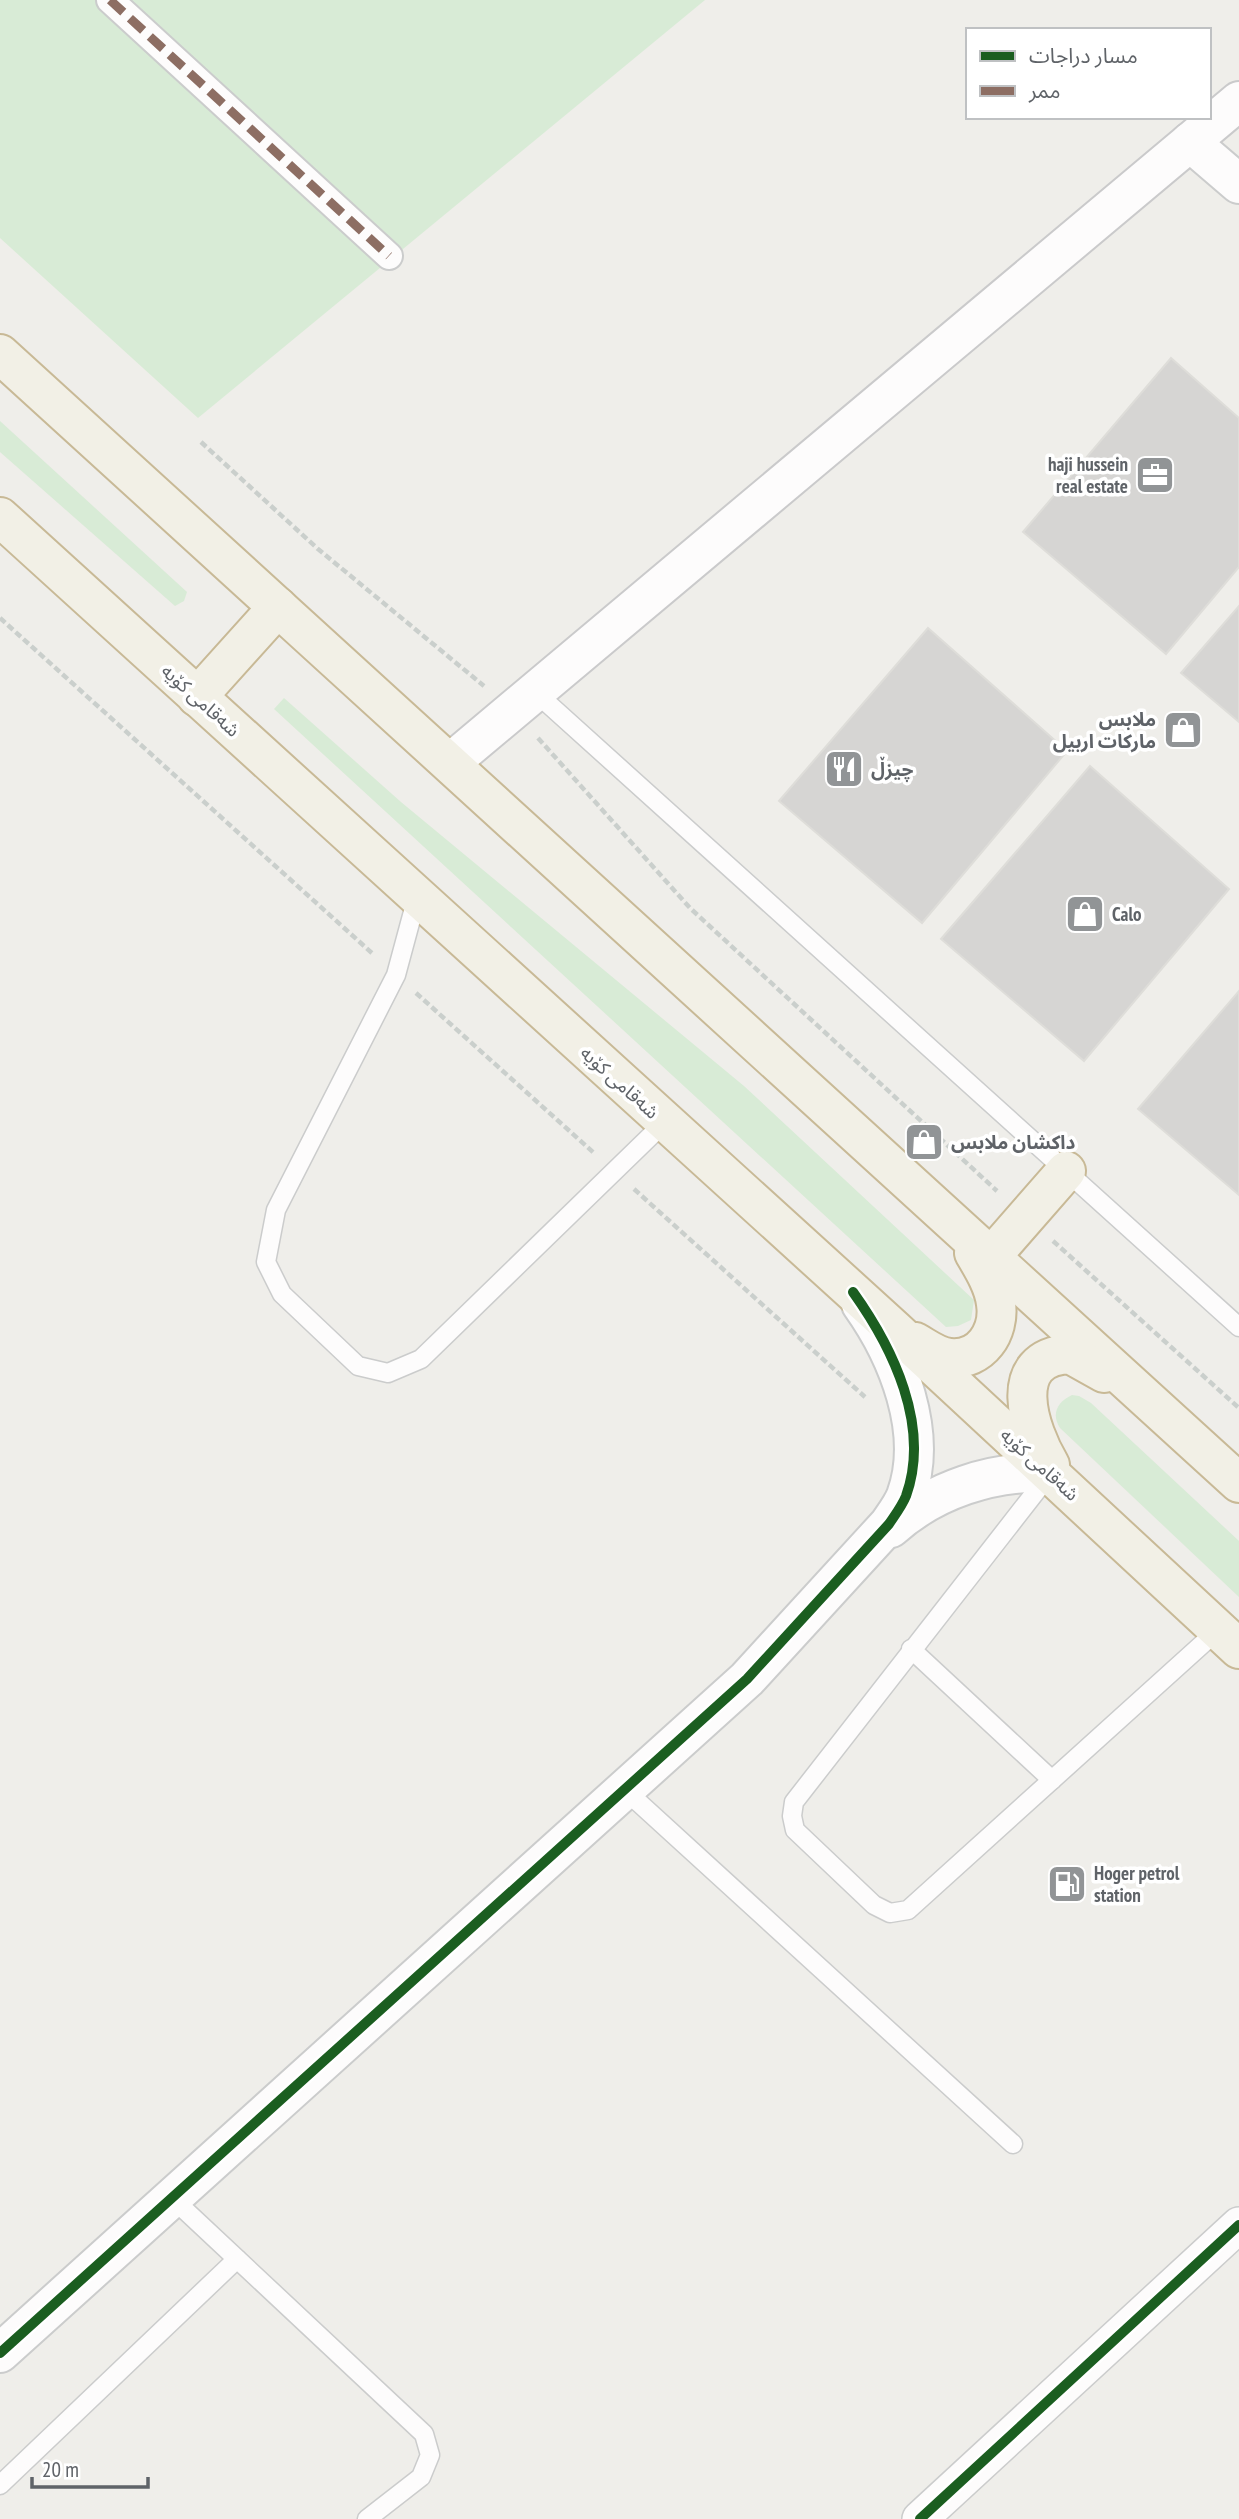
<svg xmlns="http://www.w3.org/2000/svg" width="1239" height="2519" font-family="'PT Sans Narrow','Noto Sans Arabic',sans-serif">
<style>
.green{fill:#d8ebd6}
.building{fill:#d6d5d3;stroke:#deddd9;stroke-width:2}
.lines{fill:none;stroke-linecap:round;stroke-linejoin:round}
.service-casing{stroke:#cbcccc;stroke-width:21}
.pedestrian-casing{stroke:#cbcccc;stroke-width:30}
.minor-casing{stroke:#cbcccc;stroke-width:38}
.tertiary-casing{stroke:#cbcccc;stroke-width:42}
.secondary-casing{stroke:#cacacb;stroke-width:42}
.trunk-casing{stroke:#c8b996;stroke-width:42}
.path{stroke:#cacfcc;stroke-width:4.5;stroke-dasharray:7 3.5;stroke-linecap:butt}
.service{stroke:#fdfcfc;stroke-width:18}
.pedestrian{stroke:#fdfcfc;stroke-width:26}
.minor{stroke:#fdfcfc;stroke-width:35}
.tertiary{stroke:#fdfcfc;stroke-width:38}
.secondary{stroke:#fdfcfc;stroke-width:38}
.trunk{stroke:#f2f0e6;stroke-width:38}
.quiet{stroke:#8d6e63;stroke-width:9;stroke-dasharray:18 9;stroke-linecap:butt}
.cycleway-casing{stroke:#fff;stroke-width:15}
.cycleway{stroke:#1b5e20;stroke-width:10}
.labels{text-anchor:middle;dominant-baseline:central;stroke-width:7;stroke-linejoin:round;paint-order:stroke}
.poi-label{font-size:19px;font-weight:bold;fill:#5f6368;stroke:#fff;text-anchor:start}
.street-label{font-size:19px;fill:#5f6368;stroke:#fff}
</style>
<rect width="100%" height="100%" fill="#efeeea"/>
<g class="green">
<path d="M 0,0 L 705,0 L 198,418 L 0,238 Z"/>
<path d="M 0,421 L 187,592 L 184,601 L 175,606 L 0,452 Z"/>
<path d="M 284,698 L 401,802 L 744,1086 L 974,1300 L 971,1320 L 958,1326 L 946,1327 L 274,709 Z"/>
<path d="M 1072,1395 L 1079,1396 L 1091,1403 L 1239,1541 L 1239,1597 L 1060,1428 C 1051,1414 1057,1402 1072,1395 Z"/>
</g>
<g class="building">
<path d="M 1171,358 L 1239,418 L 1239,567 L 1166,654 L 1023,532 Z"/>
<path d="M 1239,606 L 1239,722 L 1181,673 Z"/>
<path d="M 928,628 L 1067,751 L 922,923 L 779,801 Z"/>
<path d="M 1090,766 L 1229,889 L 1084,1061 L 941,939 Z"/>
<path d="M 1239,991 L 1239,1195 L 1138,1109 Z"/>
</g>
<g class="lines">
<g class="service-casing">
<g id="service">
<path d="M 534,691 L 1239,1327"/>
<path d="M 417,897 L 396,975 L 276,1210 L 266,1262 L 282,1294 L 358,1366 L 388,1373 L 421,1359 L 665,1122"/>
<path d="M 1048,1476 L 794,1802 L 792,1816 L 795,1830 L 874,1905 L 890,1913 L 908,1910 L 1218,1630"/>
<path d="M 911,1649 L 1052,1780"/>
<path d="M 625,1790 L 1013,2144"/>
<path d="M 172,2198 L 424,2434 L 430,2455 L 421,2477 L 367,2519"/>
<path d="M 0,2485 L 237,2259"/>
</g>
</g>
<g class="pedestrian-casing">
<path id="pedestrian" d="M 110,0 L 389,256"/>
</g>
<g class="minor-casing">
<path id="minor" d="M 920,2519 L 1239,2225"/>
</g>
<g class="tertiary-casing">
<g id="tertiary">
<path d="M 1190,142 L 1239,184"/>
<path d="M 891,1528 C 933,1490 993,1470 1050,1473"/>
<path d="M 0,2353 L 747,1679 L 889,1524 C 895,1515 902,1506 906,1496 C 929,1433 898,1356 861,1304"/>
</g>
</g>
<g class="secondary-casing">
<path id="secondary" d="M 450,763 L 1239,101"/>
</g>
<g class="trunk-casing">
<g id="trunk">
<path d="M 0,354 L 1239,1483"/>
<path d="M 0,517 L 895,1330 L 1239,1649"/>
<path d="M 197,697 L 278,607"/>
<path d="M 990,1258 L 1066,1171"/>
<path d="M 915,1342 C 926,1348 937,1357 950,1358 C 981,1361 1000,1332 996,1304 C 994,1286 983,1268 974,1253"/>
<path d="M 1050,1465 C 1029,1430 1004,1357 1070,1354 L 1104,1373"/>
</g>
</g>
<g class="path">
<path d="M 201,442 L 318,549 L 484,686"/>
<path d="M 0,618 L 373,954"/>
<path d="M 538,738 L 690,908 L 997,1191"/>
<path d="M 416,993 L 594,1153"/>
<path d="M 634,1189 L 865,1397"/>
<path d="M 1053,1241 L 1239,1408"/>
</g>
<use href="#service" class="service"/>
<use href="#pedestrian" class="pedestrian"/>
<use href="#minor" class="minor"/>
<use href="#tertiary" class="tertiary"/>
<use href="#secondary" class="secondary"/>
<use href="#trunk" class="trunk"/>
<path class="quiet" d="M 110,0 L 389,256"/>
<g class="cycleway-casing">
<g id="cycleway">
<path d="M 0,2353 L 747,1679 L 889,1524 C 895,1515 902,1506 906,1496 C 931,1426 893,1348 853,1292"/>
<path d="M 920,2519 L 1239,2225"/>
</g>
</g>
<use href="#cycleway" class="cycleway"/>
</g>
<defs>
<g id="office-square" transform="scale(2.0125)"><rect x="-9" y="-9" width="18" height="18" rx="4" fill="#919496" stroke="#fff"/><path d="M-6-3h4V-5.5h4V-3h4V5H-6ZM-1-4.5V-3h2v-1.5ZM-6 0V1H6V0Z" fill="#fff"/></g>
<g id="shop-square" transform="scale(2.0125)"><rect x="-9" y="-9" width="18" height="18" rx="4" fill="#919496" stroke="#fff"/><path d="M-5-2.5h2.3a2.7 3.5 0 0 1 5.4 0H5L5.5 6h-11ZM-1.5-2.5h3a1.5 2.3 0 0 0-3 0Z" fill="#fff"/></g>
<g id="restaurant-square" transform="scale(2.0125)"><rect x="-9" y="-9" width="18" height="18" rx="4" fill="#919496" stroke="#fff"/><path d="M-5-6h1v4h1v-4h1v4h1v-4h1v5L-1.5 .5V6h-2V.5L-5-1ZM5-6V6H3V1.5H1.5Q1.5-4 5-6Z" fill="#fff"/></g>
<g id="fuel-square" transform="scale(2.0125)"><rect x="-9" y="-9" width="18" height="18" rx="4" fill="#919496" stroke="#fff"/><path d="M-5.5-6h7V0h2V4h1.3V-2.5L3-4.5l.8-.8L6-3V5H2.5V1h-1V6h-7ZM-4.2-4.7v3.2H.2V-4.7Z" fill="#fff"/></g>
</defs>
<g fill-rule="evenodd">
<use href="#office-square" x="1155" y="475"/>
<use href="#shop-square" x="1183" y="730"/>
<use href="#restaurant-square" x="844" y="769"/>
<use href="#shop-square" x="1085" y="914"/>
<use href="#shop-square" x="924" y="1142"/>
<use href="#fuel-square" x="1067" y="1884"/>
</g>
<g class="labels">
<g class="poi-label">
<text x="1128" y="464" text-anchor="end">haji hussein<tspan x="1128" dy="22">real estate</tspan></text>
<text x="1156" y="719" text-anchor="end">ملابس<tspan x="1156" dy="22">ماركات اربيل</tspan></text>
<text x="871" y="769">چیزڵ</text>
<text x="1112" y="914">Calo</text>
<text x="951" y="1142">داكشان ملابس</text>
<text x="1094" y="1873">Hoger petrol<tspan x="1094" dy="22">station</tspan></text>
</g>
<g class="street-label">
<text transform="translate(201 700) rotate(42)">شەقامی کۆیە</text>
<text transform="translate(620 1082) rotate(42)">شەقامی کۆیە</text>
<text transform="translate(1040 1464) rotate(42)">شەقامی کۆیە</text>
</g>
</g>
<rect x="966" y="28" width="245" height="91" fill="#ffffff" stroke="#bfc1c3" stroke-width="2"/>
<rect x="980" y="51" width="35" height="10" fill="#1b5e20" stroke="#bfc1c3" stroke-width="2"/>
<text x="1029" y="63" font-size="21" fill="#5f6368">مسار دراجات</text>
<rect x="980" y="86" width="35" height="10" fill="#8d6e63" stroke="#bfc1c3" stroke-width="2"/>
<text x="1029" y="98" font-size="21" fill="#5f6368">ممر</text>
<path d="M32 2477v10h116v-10" fill="none" stroke="#5f6368" stroke-width="3.5"/>
<text x="42" y="2477" font-size="21" fill="#5f6368" stroke="#ffffff" stroke-width="5" paint-order="stroke">20 m</text>
</svg>
